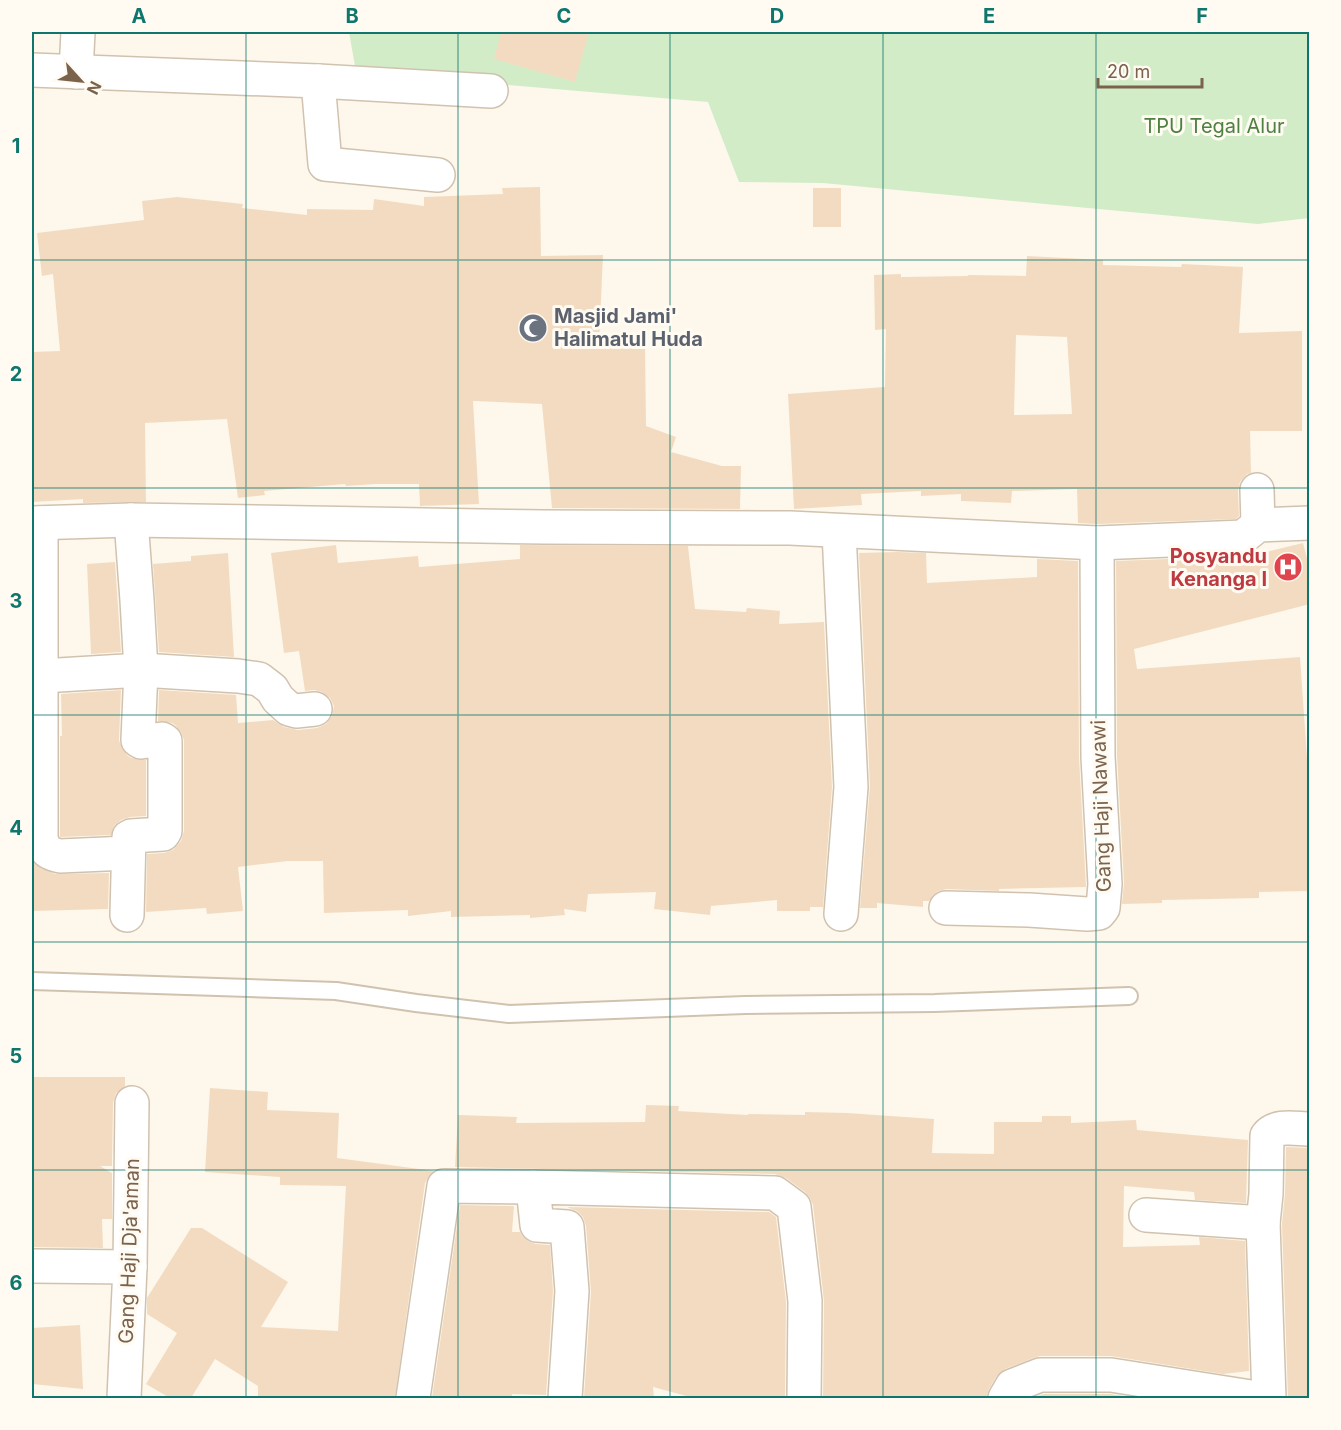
<svg xmlns="http://www.w3.org/2000/svg" width="1341" height="1430" font-family="Inter,sans-serif">
<style>
.green{fill:#d2ecc8}
.building{fill:#f3dbc2;fill-rule:evenodd}
.lines{fill:none;stroke-linecap:round;stroke-linejoin:round}
.service-casing{stroke:#d1c2af;stroke-width:20}
.minor-casing{stroke:#d1c2af;stroke-width:36}
.service{stroke:#fff;stroke-width:16}
.minor{stroke:#fff;stroke-width:33}
.grid{fill:none;stroke:#0f766e;stroke-width:1.5;stroke-opacity:0.55}
.labels{text-anchor:middle;dominant-baseline:central;stroke-width:6;stroke-linejoin:round;paint-order:stroke}
.park-label{font-size:20px;fill:#4e8043;stroke:#fffbf2}
.worship-label{font-size:20px;font-weight:bold;fill:#5b616d;stroke:#fffbf2;text-anchor:start}
.health-label{font-size:20px;font-weight:bold;fill:#be3a42;stroke:#fffbf2;text-anchor:end}
.street-label{font-size:20px;fill:#7a624c;stroke:#fffbf2}
.neatline{fill:none;stroke:#0f766e;stroke-width:2}
.grid-label{font-size:20px;text-anchor:middle;font-weight:bold;fill:#0f766e}
</style>
<rect width="100%" height="100%" fill="#fdf8eb"/>
<path class="green" d="M 349,32 L 1309,32 L 1309,218 L 1258,224 L 823,183 L 739,182 L 708,102 L 356,72 Z"/>
<g class="building">
<path d="M 501,32 L 589,32 L 575,82 L 494,59 Z"/>
<path d="M 540,187 L 541,256 L 603,255 L 599,344 L 645,343 L 646,426 L 676,437 L 671,452 L 722,466 L 741,466 L 740,509 L 552,508 L 542,404 L 473,401 L 479,504 L 420,506 L 419,484 L 376,484 L 346,486 L 345,484 L 264,491 L 265,495 L 238,498 L 227,419 L 145,423 L 146,502 L 83,503 L 83,499 L 32,502 L 32,352 L 60,351 L 53,274 L 42,276 L 37,233 L 144,220 L 142,201 L 177,197 L 243,204 L 242,208 L 307,215 L 307,209 L 373,210 L 374,199 L 424,206 L 424,197 L 503,194 L 502,188 Z"/>
<rect x="813" y="188" width="28" height="39"/>
<path d="M 1027,256 L 1103,260 L 1103,265 L 1181,267 L 1182,264 L 1243,267 L 1239,333 L 1302,331 L 1302,431 L 1250,431 L 1251,473 L 1247,474 L 1240,482 L 1238,491 L 1239,516 L 1236,519 L 1097,524 L 1078,523 L 1077,489 L 1012,491 L 1011,503 L 961,501 L 961,494 L 921,496 L 921,491 L 861,494 L 862,505 L 794,509 L 788,394 L 885,387 L 886,329 L 875,330 L 874,275 L 901,274 L 901,277 L 968,276 L 968,275 L 1026,276 ZM 1016,335 L 1067,337 L 1072,414 L 1014,415 Z"/>
<path d="M 1303,543 L 1310,570 L 1310,604 L 1134,649 L 1137,669 L 1300,657 L 1307,758 L 1310,758 L 1310,891 L 1259,892 L 1259,898 L 1162,900 L 1162,903 L 1122,904 L 1124,883 L 1117,756 L 1116,561 L 1244,556 L 1253,552 L 1253,555 Z"/>
<path d="M 336,545 L 338,563 L 418,556 L 419,567 L 520,559 L 520,545 L 688,546 L 695,609 L 746,612 L 747,608 L 780,611 L 779,624 L 824,622 L 832,787 L 823,907 L 810,907 L 810,911 L 777,911 L 777,900 L 711,906 L 710,915 L 654,909 L 656,892 L 588,894 L 586,912 L 564,909 L 565,915 L 530,918 L 530,915 L 451,917 L 451,911 L 408,916 L 408,910 L 324,913 L 323,861 L 288,861 L 238,867 L 243,911 L 207,914 L 206,908 L 146,912 L 147,854 L 164,853 L 173,850 L 181,841 L 184,831 L 184,740 L 181,732 L 175,725 L 172,723 L 158,721 L 159,690 L 236,695 L 238,723 L 273,720 L 284,727 L 298,730 L 317,728 L 326,724 L 332,716 L 334,706 L 330,698 L 322,692 L 314,690 L 305,691 L 299,651 L 284,653 L 271,553 Z"/>
<path d="M 897,552 L 926,553 L 927,583 L 1037,577 L 1037,559 L 1078,561 L 1079,757 L 1086,887 L 999,889 L 999,891 L 946,889 L 937,892 L 929,901 L 923,901 L 923,907 L 877,903 L 877,908 L 860,908 L 870,786 L 859,553 Z"/>
<path d="M 228,553 L 234,657 L 159,652 L 153,564 L 191,561 L 191,556 Z"/>
<path d="M 115,562 L 121,652 L 91,654 L 87,564 Z"/>
<path d="M 121,690 L 119,740 L 122,749 L 128,756 L 131,758 L 146,760 L 146,816 L 130,817 L 121,820 L 114,826 L 111,835 L 60,837 L 60,736 L 62,736 L 61,694 Z"/>
<path d="M 32,861 L 42,869 L 55,874 L 109,873 L 108,909 L 32,911 Z"/>
<path d="M 32,1077 L 125,1077 L 125,1086 L 116,1093 L 113,1103 L 112,1166 L 100,1166 L 112,1173 L 112,1219 L 102,1219 L 103,1248 L 32,1247 Z"/>
<path d="M 210,1088 L 268,1092 L 267,1110 L 339,1113 L 337,1158 L 434,1171 L 429,1176 L 425,1183 L 395,1398 L 258,1398 L 258,1386 L 215,1359 L 191,1398 L 170,1398 L 146,1384 L 177,1333 L 147,1314 L 147,1298 L 191,1228 L 202,1228 L 288,1282 L 261,1327 L 338,1331 L 346,1186 L 280,1185 L 280,1177 L 205,1172 Z"/>
<path d="M 646,1105 L 679,1106 L 678,1111 L 748,1115 L 748,1114 L 805,1115 L 805,1112 L 847,1113 L 934,1119 L 932,1153 L 994,1154 L 994,1122 L 1042,1122 L 1042,1116 L 1071,1116 L 1071,1123 L 1136,1120 L 1137,1130 L 1248,1140 L 1246,1203 L 1195,1200 L 1194,1192 L 1124,1186 L 1123,1247 L 1200,1245 L 1199,1237 L 1245,1241 L 1249,1371 L 1223,1374 L 1111,1356 L 1040,1356 L 1033,1358 L 1005,1369 L 996,1377 L 989,1389 L 986,1398 L 823,1398 L 824,1301 L 813,1205 L 810,1198 L 805,1192 L 786,1178 L 775,1174 L 455,1167 L 458,1115 L 517,1117 L 516,1123 L 645,1122 Z"/>
<path d="M 1286,1147 L 1310,1148 L 1310,1398 L 1288,1398 L 1282,1224 L 1285,1194 Z"/>
<path d="M 460,1205 L 514,1206 L 512,1232 L 520,1232 L 522,1236 L 528,1241 L 536,1244 L 550,1245 L 553,1291 L 546,1395 L 512,1394 L 512,1398 L 432,1398 Z"/>
<path d="M 568,1207 L 769,1212 L 776,1217 L 786,1302 L 785,1398 L 694,1398 L 653,1387 L 654,1398 L 606,1398 L 584,1397 L 591,1292 L 586,1226 L 583,1217 L 577,1211 L 569,1208 Z"/>
<path d="M 80,1325 L 83,1389 L 32,1384 L 32,1328 Z"/>
<path d="M 1044,1394 L 1110,1394 L 1140,1398 L 1031,1398 Z"/>
</g>
<g class="lines">
<g class="service-casing">
<path id="service" d="M 32,981 L 336,991 L 416,1003 L 509,1014 L 745,1005 L 935,1003 L 1129,996"/>
</g>
<g class="minor-casing">
<g id="minor">
<path d="M 32,70 L 318,81 L 325,164 L 438,175"/>
<path d="M 76,72 L 78,32"/>
<path d="M 318,81 L 491,91"/>
<path d="M 1257,490 L 1258,525"/>
<path d="M 32,523 L 131,520 L 544,527 L 790,528 L 1097,543 L 1243,537 L 1258,525 L 1310,523"/>
<path d="M 41,523 L 41,840 C 46,851 47,853 60,856 L 128,853"/>
<path d="M 839,532 L 851,787 L 841,914"/>
<path d="M 42,676 L 141,670 L 238,676 L 259,679 L 272,689 L 278,699 L 289,709 L 296,711 L 315,709"/>
<path d="M 946,908 L 1029,910 L 1087,914 L 1099,913 L 1103,908 L 1105,884 L 1098,757 L 1097,543"/>
<path d="M 127,915 L 129,837 L 131,836 L 163,834 L 165,831 L 165,741 L 162,739 L 141,742 L 138,740 L 141,670 L 137,600 L 131,520"/>
<path d="M 1146,1215 L 1263,1223"/>
<path d="M 32,1266 L 130,1267"/>
<path d="M 124,1398 L 130,1267 L 132,1103"/>
<path d="M 413,1398 L 444,1186 L 533,1187"/>
<path d="M 565,1398 L 572,1291 L 567,1227 L 537,1225 L 533,1187 L 775,1193 L 794,1207 L 805,1301 L 804,1398"/>
<path d="M 1005,1398 L 1012,1386 L 1040,1375 L 1111,1375 L 1257,1398"/>
<path d="M 1269,1398 L 1263,1223 L 1266,1194 L 1267,1136 C 1276,1124 1296,1129 1310,1129"/>
</g>
</g>
<use href="#service" class="service"/>
<use href="#minor" class="minor"/>
</g>
<path class="grid" d="M 246,32 L 246,1398M 458,32 L 458,1398M 670,32 L 670,1398M 883,32 L 883,1398M 1096,32 L 1096,1398M 32,260 L 1310,260M 32,488 L 1310,488M 32,715 L 1310,715M 32,942 L 1310,942M 32,1170 L 1310,1170"/>
<defs>
<g id="mosque-disc" transform="scale(1.5)"><circle r="9.5" fill="#6b7280" stroke="#fffbf2"/><path d="M3.5-4.9A6 6 0 1 0 3.5 4.9A5 5 0 1 1 3.5-4.9Z" fill="#fff"/></g>
<g id="hospital-disc" transform="scale(1.5)"><circle r="9.5" fill="#e0444e" stroke="#fffbf2"/><path d="M-5-5h3v3.5h4V-5h3V5h-3V1.5h-4V5h-3Z" fill="#fff"/></g>
</defs>
<g fill-rule="evenodd">
<use href="#mosque-disc" x="533" y="328"/>
<use href="#hospital-disc" x="1288" y="567"/>
</g>
<g class="labels">
<g class="park-label">
<text x="1214" y="126">TPU Tegal Alur</text>
</g>
<g class="worship-label">
<text x="554" y="316">Masjid Jami'<tspan x="554" dy="23">Halimatul Huda</tspan></text>
</g>
<g class="health-label">
<text x="1267" y="556">Posyandu<tspan x="1267" dy="23">Kenanga I</tspan></text>
</g>
<g class="street-label">
<text transform="translate(1101 806) rotate(-92)">Gang Haji Nawawi</text>
<text transform="translate(129 1251) rotate(-88)">Gang Haji Dja'aman</text>
</g>
</g>
<rect width="1341" height="1430" fill="none" stroke="#fffbf2" stroke-width="66"/>
<g transform="translate(81 81) rotate(117)" stroke="#fffbf2" stroke-width="4.5" paint-order="stroke">
<path d="M0-4.5L10 22L0 15L-10 22Z" fill="#7a624c"/>
<text y="-9" font-size="16" font-weight="bold" text-anchor="middle" fill="#7a624c">N</text>
</g>
<path d="M1098 78v9h104v-9" fill="none" stroke="#7a624c" stroke-width="3"/>
<text x="1107" y="78" font-size="18" fill="#7a624c" stroke="#fffbf2" stroke-width="4.5" paint-order="stroke">20 m</text>
<rect x="33" y="33" width="1275" height="1364" class="neatline"/>
<g class="grid-label">
<text x="139" y="23">A</text>
<text x="352" y="23">B</text>
<text x="564" y="23">C</text>
<text x="777" y="23">D</text>
<text x="989" y="23">E</text>
<text x="1202" y="23">F</text>
<text x="16" y="153">1</text>
<text x="16" y="381">2</text>
<text x="16" y="608">3</text>
<text x="16" y="835">4</text>
<text x="16" y="1063">5</text>
<text x="16" y="1290">6</text>
</g>
</svg>
